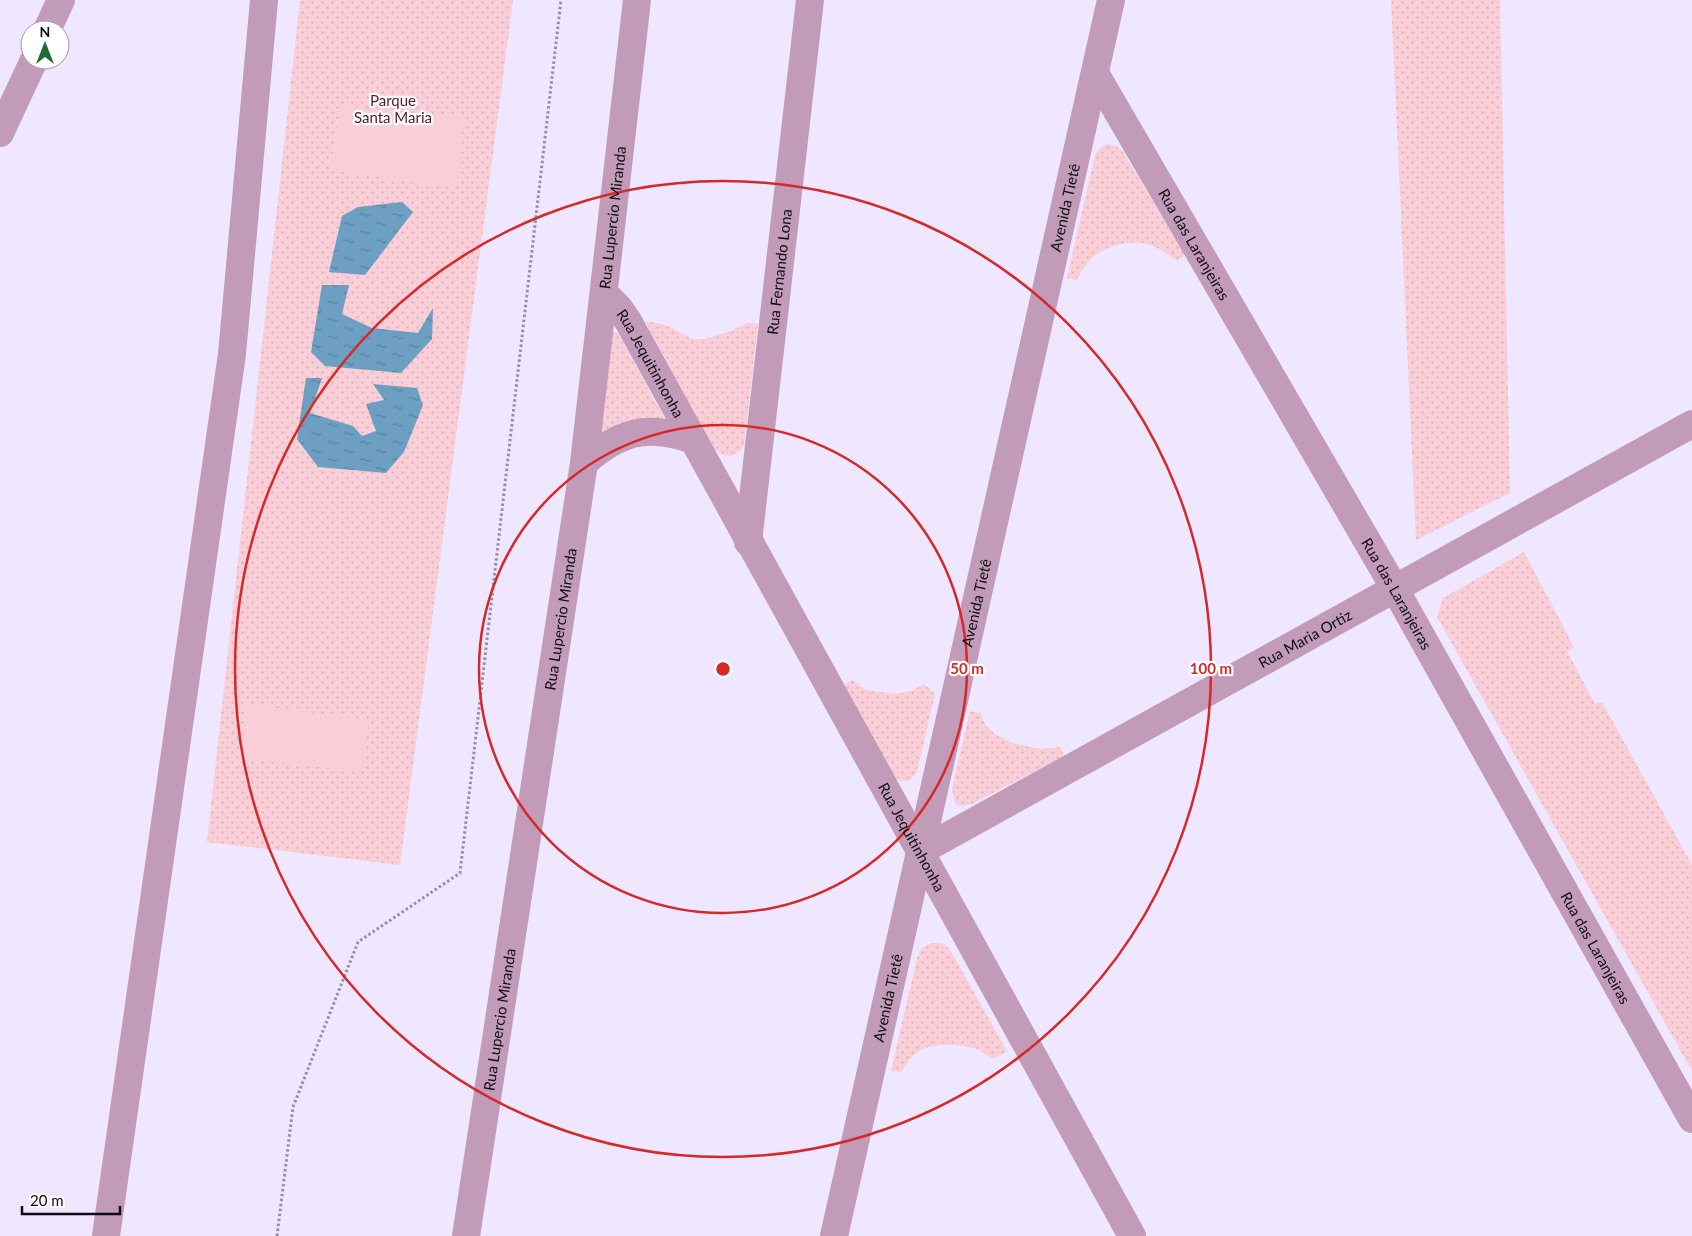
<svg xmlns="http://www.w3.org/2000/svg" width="1692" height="1236" font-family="Lato,sans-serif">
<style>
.grass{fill:url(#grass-dots)}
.pitch{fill:#faced7}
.water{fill:url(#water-ripples)}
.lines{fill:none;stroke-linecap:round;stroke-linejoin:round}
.path{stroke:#968fa2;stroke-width:3;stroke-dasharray:2.5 2.5;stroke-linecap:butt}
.minor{stroke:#c29bb9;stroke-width:28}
.tertiary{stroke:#c29bb9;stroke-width:28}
.ring{fill:none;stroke:#d62828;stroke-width:2.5}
.labels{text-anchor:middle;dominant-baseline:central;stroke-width:4.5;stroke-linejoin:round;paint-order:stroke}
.park-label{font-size:15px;fill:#5e152e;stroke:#fff}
.street-label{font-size:15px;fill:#0e0b13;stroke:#fff}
.centre{fill:#d62828;stroke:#fff;stroke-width:2.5}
.ring-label{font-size:15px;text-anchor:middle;font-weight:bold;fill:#d62828;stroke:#fff;stroke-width:4.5;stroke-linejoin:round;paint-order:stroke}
</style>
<defs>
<pattern id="grass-dots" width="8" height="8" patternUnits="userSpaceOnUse" patternTransform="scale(1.25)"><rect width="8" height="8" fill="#faced7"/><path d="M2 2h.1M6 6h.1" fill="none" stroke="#d5b0b8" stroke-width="1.8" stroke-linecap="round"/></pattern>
<pattern id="water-ripples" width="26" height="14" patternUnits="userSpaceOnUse" patternTransform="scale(1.25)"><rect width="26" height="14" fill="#6d9fc3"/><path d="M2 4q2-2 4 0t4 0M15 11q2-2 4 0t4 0" fill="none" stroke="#58809d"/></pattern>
</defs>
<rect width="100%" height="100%" fill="#efe6ff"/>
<g class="grass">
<path d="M 300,0 L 513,0 L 400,865 L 207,842 Z"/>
<path d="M 1391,0 L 1500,0 L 1510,493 L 1416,540 Z"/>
<path d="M 1107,144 L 1116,146 L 1123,152 L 1185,255 L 1177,261 C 1169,255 1160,248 1150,245 C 1132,238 1102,246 1089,261 C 1084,267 1080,274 1076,280 L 1067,278 L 1095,155 L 1100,148 Z"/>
<path d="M 645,321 L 666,325 L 692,339 L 705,339 L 731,331 L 747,323 L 758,324 L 744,445 C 736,460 725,458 713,448 Z"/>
<path d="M 612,332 L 618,333 L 663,416 L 663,419 L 599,435 Z"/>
<path d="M 1524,552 L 1574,647 L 1567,651 L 1595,704 L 1602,702 L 1692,865 L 1692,1071 L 1437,617 L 1443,598 Z"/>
<path d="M 852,680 L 866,690 L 894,694 L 912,691 L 924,684 L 935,694 L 917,772 L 910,780 L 901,781 L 892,775 L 843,686 Z"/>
<path d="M 970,711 L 980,713 L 986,726 L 995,734 L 1012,743 L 1041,749 L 1060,747 L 1064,756 L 970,805 L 961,806 L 955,804 L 952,789 Z"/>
<path d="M 931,943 L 941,943 L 949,948 L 1007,1051 L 993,1059 C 988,1056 982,1051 976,1049 C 961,1044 934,1042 919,1051 C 911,1056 906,1064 901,1072 L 891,1071 L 917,958 L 921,949 Z"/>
</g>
<g class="pitch">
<path d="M 341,106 L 464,118 L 456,188 L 330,170 Z"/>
<path d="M 247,704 L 369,720 L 362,772 L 238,758 Z"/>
</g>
<g class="water">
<path d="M 402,202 L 413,212 L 365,275 L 329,272 L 342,216 L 358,207 Z"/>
<path d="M 322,285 L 349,285 L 342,314 L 372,328 L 418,333 L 433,308 L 432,339 L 401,373 L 325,366 L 311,352 Z"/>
<path d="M 306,378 L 322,378 L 310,413 L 353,426 L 362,436 L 376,431 L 366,404 L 384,400 L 373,384 L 417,388 L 423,405 L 404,452 L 386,473 L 318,467 L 297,439 Z"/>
</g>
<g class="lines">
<path class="path" d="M 277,1236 L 293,1107 L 358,942 L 460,873 L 561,0"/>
<g class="minor">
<path d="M 47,30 L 61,0"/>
<path id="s1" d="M 1095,73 L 1395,589 L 1692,1119"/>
<path d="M 0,133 L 34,60"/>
<path id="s2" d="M 604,293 L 619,308 L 628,321 L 1132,1236"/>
<path d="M 584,463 C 619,432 646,424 691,439"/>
<path id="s3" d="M 748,542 L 810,0"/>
<path id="s4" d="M 919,852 L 1692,424"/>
<path id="s5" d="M 466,1236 L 584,463 L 637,0"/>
</g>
<g class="tertiary">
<path d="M 106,1236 L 232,354 L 264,0"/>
<path id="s6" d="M 834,1236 L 1111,0"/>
</g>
</g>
<g class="ring">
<circle cx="723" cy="669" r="244"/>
<circle cx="723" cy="669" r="488"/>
</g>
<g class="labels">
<g class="park-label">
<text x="393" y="100">Parque<tspan x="393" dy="17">Santa Maria</tspan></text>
</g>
<g class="street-label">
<text stroke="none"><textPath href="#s6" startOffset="1054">Avenida Tietê</textPath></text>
<text stroke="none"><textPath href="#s5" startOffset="1029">Rua Lupercio Miranda</textPath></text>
<text stroke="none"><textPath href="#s1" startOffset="198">Rua das Laranjeiras</textPath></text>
<text stroke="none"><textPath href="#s3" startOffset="272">Rua Fernando Lona</textPath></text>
<text stroke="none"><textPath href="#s2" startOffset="85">Rua Jequitinhonha</textPath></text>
<text stroke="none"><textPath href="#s1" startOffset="602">Rua das Laranjeiras</textPath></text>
<text stroke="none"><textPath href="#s6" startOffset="649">Avenida Tietê</textPath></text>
<text stroke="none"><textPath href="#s5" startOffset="624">Rua Lupercio Miranda</textPath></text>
<text stroke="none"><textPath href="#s4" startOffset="441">Rua Maria Ortiz</textPath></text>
<text stroke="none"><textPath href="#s2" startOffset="626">Rua Jequitinhonha</textPath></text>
<text stroke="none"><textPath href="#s1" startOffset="1008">Rua das Laranjeiras</textPath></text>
<text stroke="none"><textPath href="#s6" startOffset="244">Avenida Tietê</textPath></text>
<text stroke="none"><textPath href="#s5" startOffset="219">Rua Lupercio Miranda</textPath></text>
</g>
</g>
<circle cx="723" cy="669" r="8" class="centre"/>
<g class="ring-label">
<text x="967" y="674">50 m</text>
<text x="1211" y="674">100 m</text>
</g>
<g transform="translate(45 45)"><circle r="24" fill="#ffffff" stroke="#9f9da1"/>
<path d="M0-4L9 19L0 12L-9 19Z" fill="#246833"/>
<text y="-8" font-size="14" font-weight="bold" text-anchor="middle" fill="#0e0b13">N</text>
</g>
<path d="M22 1206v8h98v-8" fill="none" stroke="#0e0b13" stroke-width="2.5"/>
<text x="30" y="1206" font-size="15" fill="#0e0b13" stroke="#ffffff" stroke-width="4" paint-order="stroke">20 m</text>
</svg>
